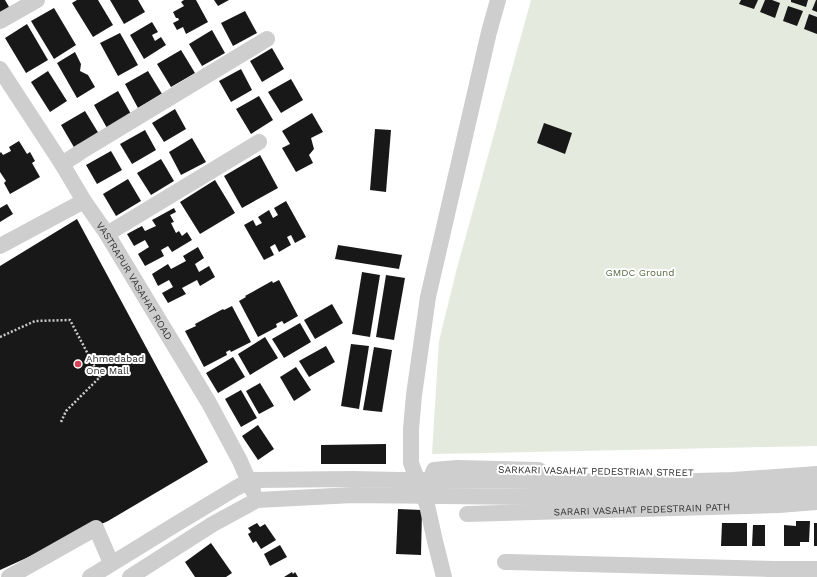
<svg xmlns="http://www.w3.org/2000/svg" width="817" height="577" font-family="'Work Sans',sans-serif">
<style>
.green{fill:#e5eade}
.building{fill:#181818}
.lines{fill:none;stroke-linecap:round;stroke-linejoin:round}
.path{stroke:#cbcbcb;stroke-width:2.5;stroke-dasharray:2 2;stroke-linecap:butt}
.minor{stroke:#cecece;stroke-width:16}
.poi-dot{fill:#d74458;stroke:#fff;stroke-width:1.5}
.labels{text-anchor:middle;dominant-baseline:central;stroke-width:4;stroke-linejoin:round;paint-order:stroke}
.park-label{font-size:10px;fill:#576a42;stroke:#fff}
.street-label{font-size:10px;fill:#313131;stroke:#fff}
.poi-label{font-size:10px;fill:#313131;stroke:#fff;text-anchor:start}
</style>
<rect width="100%" height="100%" fill="#fff"/>
<path class="green" d="M 531,0 L 817,0 L 817,446 L 432,454 L 439,341 L 457,268 Z"/>
<g class="building">
<path d="M 0,0 L 5,0 L 12,12 L 0,19 Z"/>
<path d="M 77,0 L 98,0 L 113,25 L 93,37 L 72,3 Z"/>
<path d="M 110,0 L 138,0 L 145,12 L 124,24 Z"/>
<path d="M 184,0 L 196,0 L 208,22 L 186,34 L 183,27 L 177,30 L 173,23 L 179,20 L 178,18 L 176,18 L 173,12 L 184,6 L 181,2 Z"/>
<path d="M 214,0 L 229,0 L 218,6 Z"/>
<path d="M 741,0 L 758,0 L 754,9 L 739,4 Z"/>
<path d="M 765,0 L 772,0 L 780,3 L 775,18 L 760,12 Z"/>
<path d="M 791,0 L 808,0 L 806,7 L 791,2 Z"/>
<path d="M 816,0 L 817,0 L 817,12 L 812,10 Z"/>
<path d="M 788,6 L 803,11 L 797,26 L 783,21 Z"/>
<path d="M 54,8 L 76,45 L 54,59 L 31,21 Z"/>
<path d="M 245,11 L 257,33 L 233,46 L 221,23 Z"/>
<path d="M 809,14 L 817,17 L 817,34 L 804,29 Z"/>
<path d="M 152,22 L 158,32 L 152,35 L 155,41 L 161,37 L 166,45 L 144,59 L 130,35 Z"/>
<path d="M 27,24 L 48,60 L 26,73 L 5,38 Z"/>
<path d="M 212,30 L 225,53 L 202,66 L 189,44 Z"/>
<path d="M 120,33 L 138,65 L 118,76 L 100,43 Z"/>
<path d="M 272,48 L 284,69 L 262,82 L 250,61 Z"/>
<path d="M 181,50 L 195,73 L 171,87 L 157,64 Z"/>
<path d="M 75,52 L 81,64 L 80,71 L 88,75 L 95,87 L 77,98 L 57,63 Z"/>
<path d="M 241,69 L 252,90 L 231,102 L 219,81 Z"/>
<path d="M 48,71 L 67,101 L 50,112 L 31,82 Z"/>
<path d="M 148,71 L 162,94 L 138,108 L 125,84 Z"/>
<path d="M 291,79 L 303,100 L 281,113 L 268,92 Z"/>
<path d="M 118,91 L 131,114 L 107,128 L 94,105 Z"/>
<path d="M 259,96 L 273,120 L 251,134 L 236,109 Z"/>
<path d="M 175,109 L 186,129 L 164,142 L 152,123 Z"/>
<path d="M 85,111 L 99,134 L 75,149 L 61,125 Z"/>
<path d="M 312,113 L 323,132 L 311,138 L 314,149 L 309,155 L 313,163 L 296,172 L 282,148 L 290,144 L 282,131 Z"/>
<path d="M 544,123 L 572,133 L 565,154 L 537,143 Z"/>
<path d="M 375,129 L 391,130 L 386,192 L 370,190 Z"/>
<path d="M 145,130 L 156,150 L 132,164 L 120,144 Z"/>
<path d="M 192,138 L 206,162 L 181,175 L 169,152 Z"/>
<path d="M 19,141 L 27,154 L 30,152 L 35,161 L 32,163 L 40,177 L 10,194 L 4,183 L 6,181 L 0,172 L 0,153 L 1,152 L 3,155 L 11,151 L 9,147 Z"/>
<path d="M 111,151 L 122,170 L 97,184 L 86,165 Z"/>
<path d="M 260,155 L 278,188 L 242,208 L 224,176 Z"/>
<path d="M 161,159 L 174,181 L 151,195 L 137,173 Z"/>
<path d="M 128,179 L 141,201 L 116,216 L 103,194 Z"/>
<path d="M 215,180 L 235,213 L 200,234 L 180,202 Z"/>
<path d="M 286,201 L 306,237 L 295,243 L 291,235 L 287,237 L 291,245 L 279,252 L 275,244 L 270,247 L 274,255 L 264,260 L 244,225 L 253,220 L 256,226 L 262,223 L 258,217 L 269,210 L 273,218 L 278,215 L 274,208 Z"/>
<path d="M 7,204 L 13,214 L 0,222 L 0,208 Z"/>
<path d="M 174,208 L 176,212 L 170,215 L 174,222 L 171,223 L 176,233 L 179,231 L 182,236 L 187,232 L 192,240 L 172,252 L 168,246 L 161,250 L 164,256 L 145,266 L 138,254 L 149,247 L 145,240 L 134,246 L 127,234 L 142,226 L 145,231 L 156,226 L 152,220 Z"/>
<path d="M 77,219 L 208,462 L 108,521 L 0,570 L 0,266 Z"/>
<path d="M 338,245 L 402,255 L 399,269 L 335,259 Z"/>
<path d="M 198,247 L 204,258 L 195,264 L 199,272 L 209,266 L 215,277 L 200,286 L 197,280 L 182,288 L 186,294 L 168,303 L 162,293 L 173,287 L 169,280 L 158,286 L 152,274 L 168,264 L 171,269 L 186,261 L 183,256 Z"/>
<path d="M 362,272 L 380,275 L 370,337 L 352,334 Z"/>
<path d="M 386,275 L 405,278 L 394,340 L 376,337 Z"/>
<path d="M 279,280 L 298,316 L 284,324 L 282,321 L 276,324 L 277,327 L 258,337 L 239,301 L 246,297 L 245,296 L 272,281 L 273,283 Z"/>
<path d="M 332,304 L 343,323 L 315,339 L 304,320 Z"/>
<path d="M 232,306 L 251,342 L 231,352 L 230,350 L 226,352 L 227,355 L 204,367 L 185,331 L 196,326 L 195,324 L 223,309 L 224,310 Z"/>
<path d="M 300,323 L 311,342 L 284,358 L 272,339 Z"/>
<path d="M 265,337 L 278,358 L 250,375 L 238,354 Z"/>
<path d="M 351,344 L 369,346 L 359,409 L 341,406 Z"/>
<path d="M 326,346 L 335,362 L 309,377 L 299,361 Z"/>
<path d="M 374,347 L 392,350 L 382,412 L 363,410 Z"/>
<path d="M 233,357 L 245,377 L 218,393 L 206,373 Z"/>
<path d="M 296,367 L 311,390 L 294,401 L 280,377 Z"/>
<path d="M 260,383 L 274,406 L 259,414 L 246,391 Z"/>
<path d="M 241,390 L 257,418 L 241,427 L 225,399 Z"/>
<path d="M 258,425 L 274,449 L 258,460 L 242,436 Z"/>
<path d="M 386,444 L 386,464 L 321,464 L 321,445 Z"/>
<path d="M 398,509 L 422,510 L 421,555 L 396,554 Z"/>
<path d="M 796,521 L 810,521 L 809,542 L 800,542 L 800,546 L 784,546 L 784,525 L 796,526 Z"/>
<path d="M 257,523 L 260,527 L 265,524 L 276,540 L 261,549 L 256,541 L 253,543 L 248,534 L 251,532 L 248,528 Z"/>
<path d="M 722,523 L 747,523 L 747,546 L 721,546 Z"/>
<rect x="814" y="523" width="3" height="23"/>
<path d="M 753,525 L 765,525 L 765,546 L 752,546 Z"/>
<path d="M 211,543 L 232,573 L 226,577 L 195,577 L 185,562 Z"/>
<path d="M 280,545 L 287,557 L 270,566 L 264,554 Z"/>
<path d="M 292,572 L 293,574 L 295,572 L 298,577 L 284,577 Z"/>
</g>
<g class="lines">
<path class="path" d="M 0,337 L 35,321 L 70,320 L 100,377 L 66,411 L 61,422"/>
<g class="minor">
<path d="M 0,21 L 37,0"/>
<path id="s1" d="M 0,69 L 62,164 L 84,201 L 107,234 L 209,403 L 240,461 L 253,491"/>
<path d="M 62,164 L 82,151 L 267,39"/>
<path d="M 107,234 L 259,142"/>
<path d="M 0,246 L 84,201"/>
<path d="M 430,480 L 434,470 L 457,468 L 539,470"/>
<path id="s2" d="M 467,514 L 779,505 L 817,502"/>
<path d="M 505,562 L 774,569"/>
<path d="M 9,577 L 96,528 L 111,563"/>
<path d="M 90,577 L 173,526 L 236,488 L 252,480 L 353,479 L 399,480 L 660,482 L 733,480 L 817,474"/>
<path d="M 130,577 L 213,524 L 257,500 L 353,495 L 543,497 L 691,495 L 754,493 L 817,488"/>
<path d="M 444,577 L 435,541 L 427,505 L 411,463 L 411,429 L 414,395 L 428,297 L 489,32 L 498,0"/>
<path d="M 774,577 L 774,569 L 817,569"/>
</g>
</g>
<circle class="poi-dot" cx="78" cy="364" r="4"/>
<g class="labels">
<g class="park-label">
<text x="640" y="272">GMDC Ground</text>
</g>
<g class="street-label">
<text stroke="none"><textPath href="#s1" startOffset="251">VASTRAPUR VASAHAT ROAD</textPath></text>
<text transform="translate(596 471) rotate(1)">SARKARI VASAHAT PEDESTRIAN STREET</text>
<text stroke="none"><textPath href="#s2" startOffset="175">SARARI VASAHAT PEDESTRAIN PATH</textPath></text>
</g>
<g class="poi-label">
<text x="86" y="358">Ahmedabad<tspan x="86" dy="12">One Mall</tspan></text>
</g>
</g>
</svg>
